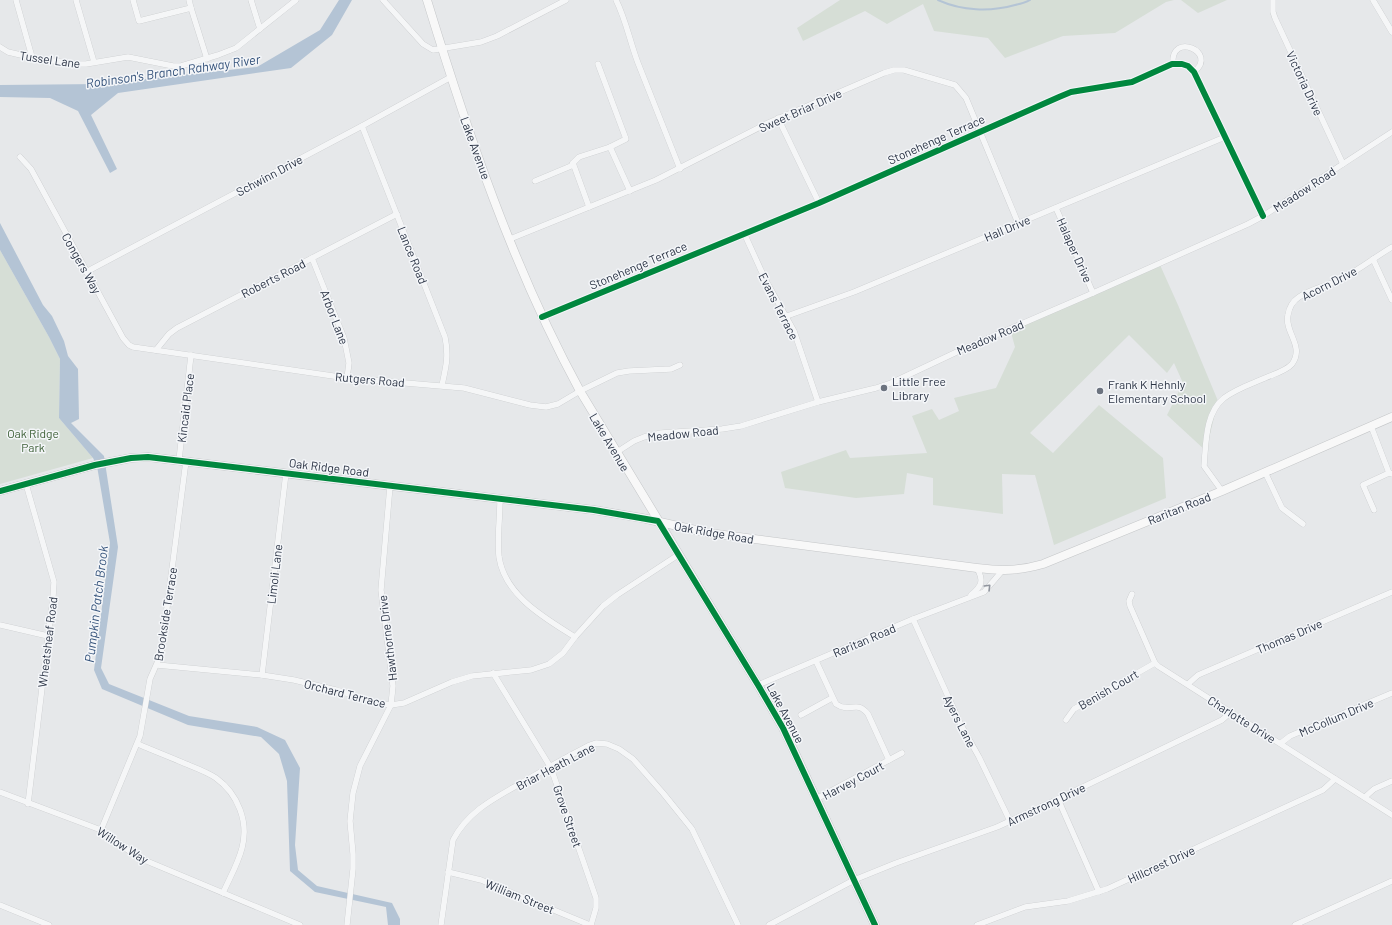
<svg xmlns="http://www.w3.org/2000/svg" width="1392" height="925" font-family="Barlow,sans-serif">
<style>
.green{fill:#d6ded6}
.water{fill:#b4c4d5}
.lines{fill:none;stroke-linecap:round;stroke-linejoin:round}
.stream{stroke:#b4c4d5;stroke-width:2}
.street-casing{stroke:#c4c6c8;stroke-width:6}
.secondary-casing{stroke:#c4c6c8;stroke-width:9}
.street{stroke:#f5f6f7;stroke-width:5.5}
.secondary{stroke:#f8f8f8;stroke-width:8}
.cycleway-casing{stroke:#f4f6f9;stroke-width:8}
.cycleway{stroke:#00873e;stroke-width:6}
.oneway{stroke:#90959e}
.poi-dot{fill:#6c737f;stroke:#f4f6f9;stroke-width:1.5}
.labels{text-anchor:middle;dominant-baseline:central;stroke-width:3;stroke-linejoin:round;paint-order:stroke}
.street-label{font-size:12px;fill:#2b3445;stroke:#f4f6f9}
.poi-label{font-size:12px;fill:#2b3445;stroke:#f4f6f9;text-anchor:start}
.park-label{font-size:12px;fill:#3f6138;stroke:#f4f6f9}
.water-label{font-size:13px;font-style:italic;fill:#34527a;stroke:#f4f6f9}
</style>
<rect width="100%" height="100%" fill="#e6e8ea"/>
<g class="green">
<path d="M 840,0 L 1174,0 L 1166,2 L 1115,33 L 1063,36 L 1005,58 L 988,38 L 934,31 L 923,4 L 887,24 L 865,11 L 803,41 L 797,28 Z"/>
<path d="M 1181,0 L 1227,0 L 1198,13 Z"/>
<path d="M 0,250 L 49,337 L 60,359 L 59,418 L 93,458 L 0,484 Z"/>
<path d="M 1160,265 L 1178,305 L 1218,401 L 1206,451 L 1167,415 L 1183,383 L 1174,363 L 1167,373 L 1129,335 L 1030,433 L 1053,453 L 1099,405 L 1163,458 L 1166,498 L 1054,545 L 1035,475 L 1002,474 L 1003,514 L 933,505 L 933,478 L 907,473 L 904,494 L 856,498 L 785,488 L 781,472 L 846,450 L 850,458 L 927,453 L 912,416 L 932,409 L 939,420 L 959,411 L 954,398 L 996,388 L 1015,347 L 1010,329 Z"/>
</g>
<g class="water">
<path d="M 339,0 L 352,0 L 332,35 L 291,68 L 118,93 L 91,115 L 117,169 L 110,173 L 78,111 L 50,98 L 0,97 L 0,85 L 100,84 L 257,67 L 320,30 Z"/>
<path d="M 0,223 L 43,305 L 52,316 L 64,341 L 68,356 L 78,369 L 79,419 L 71,423 L 104,456 L 118,547 L 101,668 L 109,684 L 189,716 L 257,727 L 285,740 L 300,768 L 295,845 L 298,870 L 317,886 L 392,903 L 400,919 L 400,925 L 388,925 L 386,907 L 315,892 L 290,871 L 287,781 L 279,754 L 261,737 L 188,725 L 102,689 L 94,670 L 110,543 L 97,466 L 93,458 L 59,418 L 60,359 L 49,337 L 0,250 Z"/>
</g>
<g class="lines">
<path class="stream" d="M 938,0 C 962,11 990,12 1015,5 C 1020,4 1025,3 1030,0"/>
<g class="street-casing">
<g id="street">
<path d="M 16,0 L 32,57"/>
<path d="M 76,0 L 94,62"/>
<path d="M 133,0 L 139,21 L 191,8 L 189,0"/>
<path d="M 251,0 L 260,29"/>
<path d="M 383,0 L 423,44 L 433,50 L 481,42 L 497,36 L 566,0"/>
<path d="M 616,0 C 626,20 630,42 638,63 L 680,169"/>
<path d="M 1273,0 L 1273,12 L 1275,18 L 1343,164"/>
<path d="M 1373,0 L 1392,32"/>
<path d="M 191,8 L 207,59"/>
<path d="M 0,47 L 8,52 L 38,59 L 77,64 L 86,64 L 128,57 L 173,66 L 181,66 L 218,55 L 236,48 L 296,0"/>
<path d="M 1173,64 C 1170,31 1219,52 1194,72"/>
<path d="M 778,118 L 819,203"/>
<path d="M 362,126 L 445,337 C 449,356 446,367 442,385"/>
<path d="M 610,147 L 630,191"/>
<path d="M 20,157 L 31,169 L 123,338 L 129,345 L 133,347 L 347,378 L 464,388 L 530,405 L 546,407 L 558,404 L 580,391 L 617,373 L 629,371 L 671,369 L 680,365"/>
<path d="M 573,163 L 589,207"/>
<path d="M 535,181 L 571,166 L 573,163 L 579,157 L 610,147 L 626,139 L 598,64"/>
<path d="M 1056,208 L 1093,293"/>
<path d="M 744,233 L 765,279 L 794,331 L 818,402"/>
<path d="M 510,239 L 656,180 L 768,123 L 884,73 L 894,70 L 904,70 L 955,85 L 966,98 L 1018,223"/>
<path d="M 312,258 L 344,338 L 349,363 L 347,378"/>
<path d="M 1373,259 L 1392,300"/>
<path d="M 86,272 L 362,126 L 451,77"/>
<path d="M 787,316 L 854,292 L 1225,137"/>
<path d="M 542,317 L 819,203 L 1059,97 L 1071,92 L 1132,82 L 1172,64 L 1182,64 L 1188,66 L 1194,72 L 1263,216"/>
<path d="M 156,350 L 169,334 L 177,328 L 397,214"/>
<path d="M 1371,426 L 1389,473 L 1392,474"/>
<path d="M 617,452 L 634,441 L 644,437 L 661,433 L 722,429 L 741,426 L 818,402 L 876,388 L 891,383 L 961,350 L 1093,293 L 1248,224 L 1263,216 L 1392,132"/>
<path d="M 179,460 L 191,355"/>
<path d="M 1265,472 L 1282,508 L 1303,524"/>
<path d="M 26,484 L 54,582 L 53,597 L 28,804"/>
<path d="M 1222,491 L 1204,466 C 1206,444 1205,413 1224,398 C 1236,389 1251,384 1265,378 C 1274,374 1286,371 1292,364 C 1305,346 1284,332 1288,315 C 1289,308 1293,301 1299,297 C 1311,289 1327,286 1341,279 C 1359,270 1375,257 1392,247"/>
<path d="M 500,499 C 500,518 497,538 499,557 C 505,596 545,618 575,637"/>
<path d="M 1374,510 L 1363,485 L 1389,473"/>
<path d="M 1132,594 L 1129,601 L 1130,606 L 1155,663 L 1158,666 L 1392,815"/>
<path d="M 971,595 C 982,586 984,581 977,568"/>
<path d="M 913,619 L 961,725 L 979,757 L 1010,821"/>
<path d="M 0,625 L 48,636"/>
<path d="M 816,661 L 836,704 C 851,714 856,699 868,714 L 889,760"/>
<path d="M 157,665 L 262,675 L 294,680 L 336,690 L 379,703 L 391,705 L 404,703 L 452,682 L 472,676 L 531,670 L 549,664 L 563,653 L 575,637 L 603,606 L 617,595 L 678,555"/>
<path d="M 493,673 L 551,768 L 596,898 L 596,908 L 591,925"/>
<path d="M 262,675 L 286,473"/>
<path d="M 1188,684 L 1198,675 L 1392,592"/>
<path d="M 758,685 L 913,619 L 984,592 L 1002,571"/>
<path d="M 801,715 L 832,698"/>
<path d="M 1066,720 L 1074,709 L 1155,663"/>
<path d="M 1281,743 L 1290,736 L 1392,693"/>
<path d="M 138,744 C 154,751 170,757 186,764 C 196,768 207,772 216,778 C 238,794 249,822 242,848 C 238,864 229,879 223,893"/>
<path d="M 0,792 L 101,830 L 136,856 L 149,862 L 300,925"/>
<path d="M 1365,797 L 1374,789 L 1392,781"/>
<path d="M 816,799 L 902,753"/>
<path d="M 1058,799 L 1099,892"/>
<path d="M 101,830 L 140,736 L 150,679 L 161,654 L 186,461"/>
<path d="M 448,872 L 481,880 L 590,925"/>
<path d="M 0,905 L 49,925"/>
<path d="M 347,925 L 353,869 L 353,854 L 350,821 L 353,793 L 360,766 L 391,705 L 393,686 L 381,590 L 390,486"/>
<path d="M 441,925 L 453,840 C 468,811 495,798 523,782 C 545,769 567,757 590,745 L 596,743 L 607,744 L 619,749 L 633,759 L 663,793 L 692,829 L 738,925"/>
<path d="M 769,925 L 854,880 L 896,863 L 997,827 L 1058,799 L 1222,720 L 1231,712"/>
<path d="M 977,925 L 1025,907 L 1068,901 L 1107,889 L 1323,790 L 1335,779"/>
<path d="M 1295,925 L 1392,881"/>
</g>
</g>
<g class="secondary-casing">
<g id="secondary">
<path d="M 427,0 C 468,134 513,268 580,391 L 758,685 L 783,728 L 796,755 L 875,925"/>
<path d="M 0,491 L 95,465 L 131,458 L 148,457 L 594,510 L 642,518 L 709,533 L 977,568 C 1003,571 1018,571 1043,564 L 1222,491 L 1392,417"/>
</g>
</g>
<use href="#street" class="street"/>
<use href="#secondary" class="secondary"/>
<g class="cycleway-casing">
<g id="cycleway">
<path d="M 542,317 L 819,203 L 1059,97 L 1071,92 L 1132,82 L 1172,64 L 1182,64 L 1188,66 L 1194,72 L 1263,216"/>
<path d="M 0,491 L 95,465 L 131,458 L 148,457 L 594,510 L 658,521 L 758,685 L 783,728 L 875,925"/>
</g>
</g>
<use href="#cycleway" class="cycleway"/>
</g>
<defs><path id="oneway-chevron" d="M-2-3.5L2.5 0L-2 3.5" fill="none" stroke-width="1.6" stroke-linecap="round" stroke-linejoin="round"/></defs>
<use class="oneway" href="#oneway-chevron" transform="translate(988 587) rotate(-45)"/>
<g class="poi-dot">
<circle cx="884" cy="388" r="4"/>
<circle cx="1100" cy="391" r="4"/>
</g>
<g class="labels">
<g class="street-label">
<text transform="translate(50 59) rotate(8)">Tussel Lane</text>
<text transform="translate(1305 83) rotate(65)">Victoria Drive</text>
<text transform="translate(800 110) rotate(-24)">Sweet Briar Drive</text>
<text transform="translate(936 139) rotate(-24)">Stonehenge Terrace</text>
<text transform="translate(476 148) rotate(70)">Lake Avenue</text>
<text transform="translate(269 175) rotate(-28)">Schwinn Drive</text>
<text transform="translate(1304 189) rotate(-33)">Meadow Road</text>
<text transform="translate(1007 228) rotate(-23)">Hall Drive</text>
<text transform="translate(1075 250) rotate(66)">Halaper Drive</text>
<text transform="translate(413 255) rotate(68)">Lance Road</text>
<text transform="translate(82 263) rotate(61)">Congers Way</text>
<text transform="translate(638 265) rotate(-23)">Stonehenge Terrace</text>
<text transform="translate(273 278) rotate(-27)">Roberts Road</text>
<text transform="translate(1329 283) rotate(-27)">Acorn Drive</text>
<text transform="translate(779 306) rotate(63)">Evans Terrace</text>
<text transform="translate(335 317) rotate(69)">Arbor Lane</text>
<text transform="translate(990 337) rotate(-23)">Meadow Road</text>
<text transform="translate(370 379) rotate(5)">Rutgers Road</text>
<text transform="translate(185 408) rotate(-83)">Kincaid Place</text>
<text transform="translate(683 433) rotate(-6)">Meadow Road</text>
<text transform="translate(610 442) rotate(59)">Lake Avenue</text>
<text transform="translate(329 467) rotate(7)">Oak Ridge Road</text>
<text transform="translate(1179 508) rotate(-22)">Raritan Road</text>
<text transform="translate(714 532) rotate(10)">Oak Ridge Road</text>
<text transform="translate(274 574) rotate(-83)">Limoli Lane</text>
<text transform="translate(165 614) rotate(-81)">Brookside Terrace</text>
<text transform="translate(1289 636) rotate(-23)">Thomas Drive</text>
<text transform="translate(387 638) rotate(-97)">Hawthorne Drive</text>
<text transform="translate(864 640) rotate(-23)">Raritan Road</text>
<text transform="translate(47 642) rotate(-83)">Wheatsheaf Road</text>
<text transform="translate(1108 689) rotate(-30)">Benish Court</text>
<text transform="translate(345 693) rotate(14)">Orchard Terrace</text>
<text transform="translate(786 713) rotate(62)">Lake Avenue</text>
<text transform="translate(1336 717) rotate(-23)">McCollum Drive</text>
<text transform="translate(1242 719) rotate(32)">Charlotte Drive</text>
<text transform="translate(960 721) rotate(63)">Ayers Lane</text>
<text transform="translate(555 766) rotate(-28)">Briar Heath Lane</text>
<text transform="translate(853 780) rotate(-28)">Harvey Court</text>
<text transform="translate(1046 804) rotate(-25)">Armstrong Drive</text>
<text transform="translate(568 816) rotate(71)">Grove Street</text>
<text transform="translate(123 845) rotate(32)">Willow Way</text>
<text transform="translate(1161 864) rotate(-25)">Hillcrest Drive</text>
<text transform="translate(520 896) rotate(22)">William Street</text>
</g>
<g class="poi-label">
<text x="892" y="381">Little Free<tspan x="892" dy="14">Library</tspan></text>
<text x="1108" y="384">Frank K Hehnly<tspan x="1108" dy="14">Elementary School</tspan></text>
</g>
<g class="park-label">
<text x="33" y="433">Oak Ridge<tspan x="33" dy="14">Park</tspan></text>
</g>
<g class="water-label">
<text transform="translate(173 71) rotate(-8)">Robinson's Branch Rahway River</text>
<text transform="translate(96 604) rotate(-83)">Pumpkin Patch Brook</text>
</g>
</g>
</svg>
